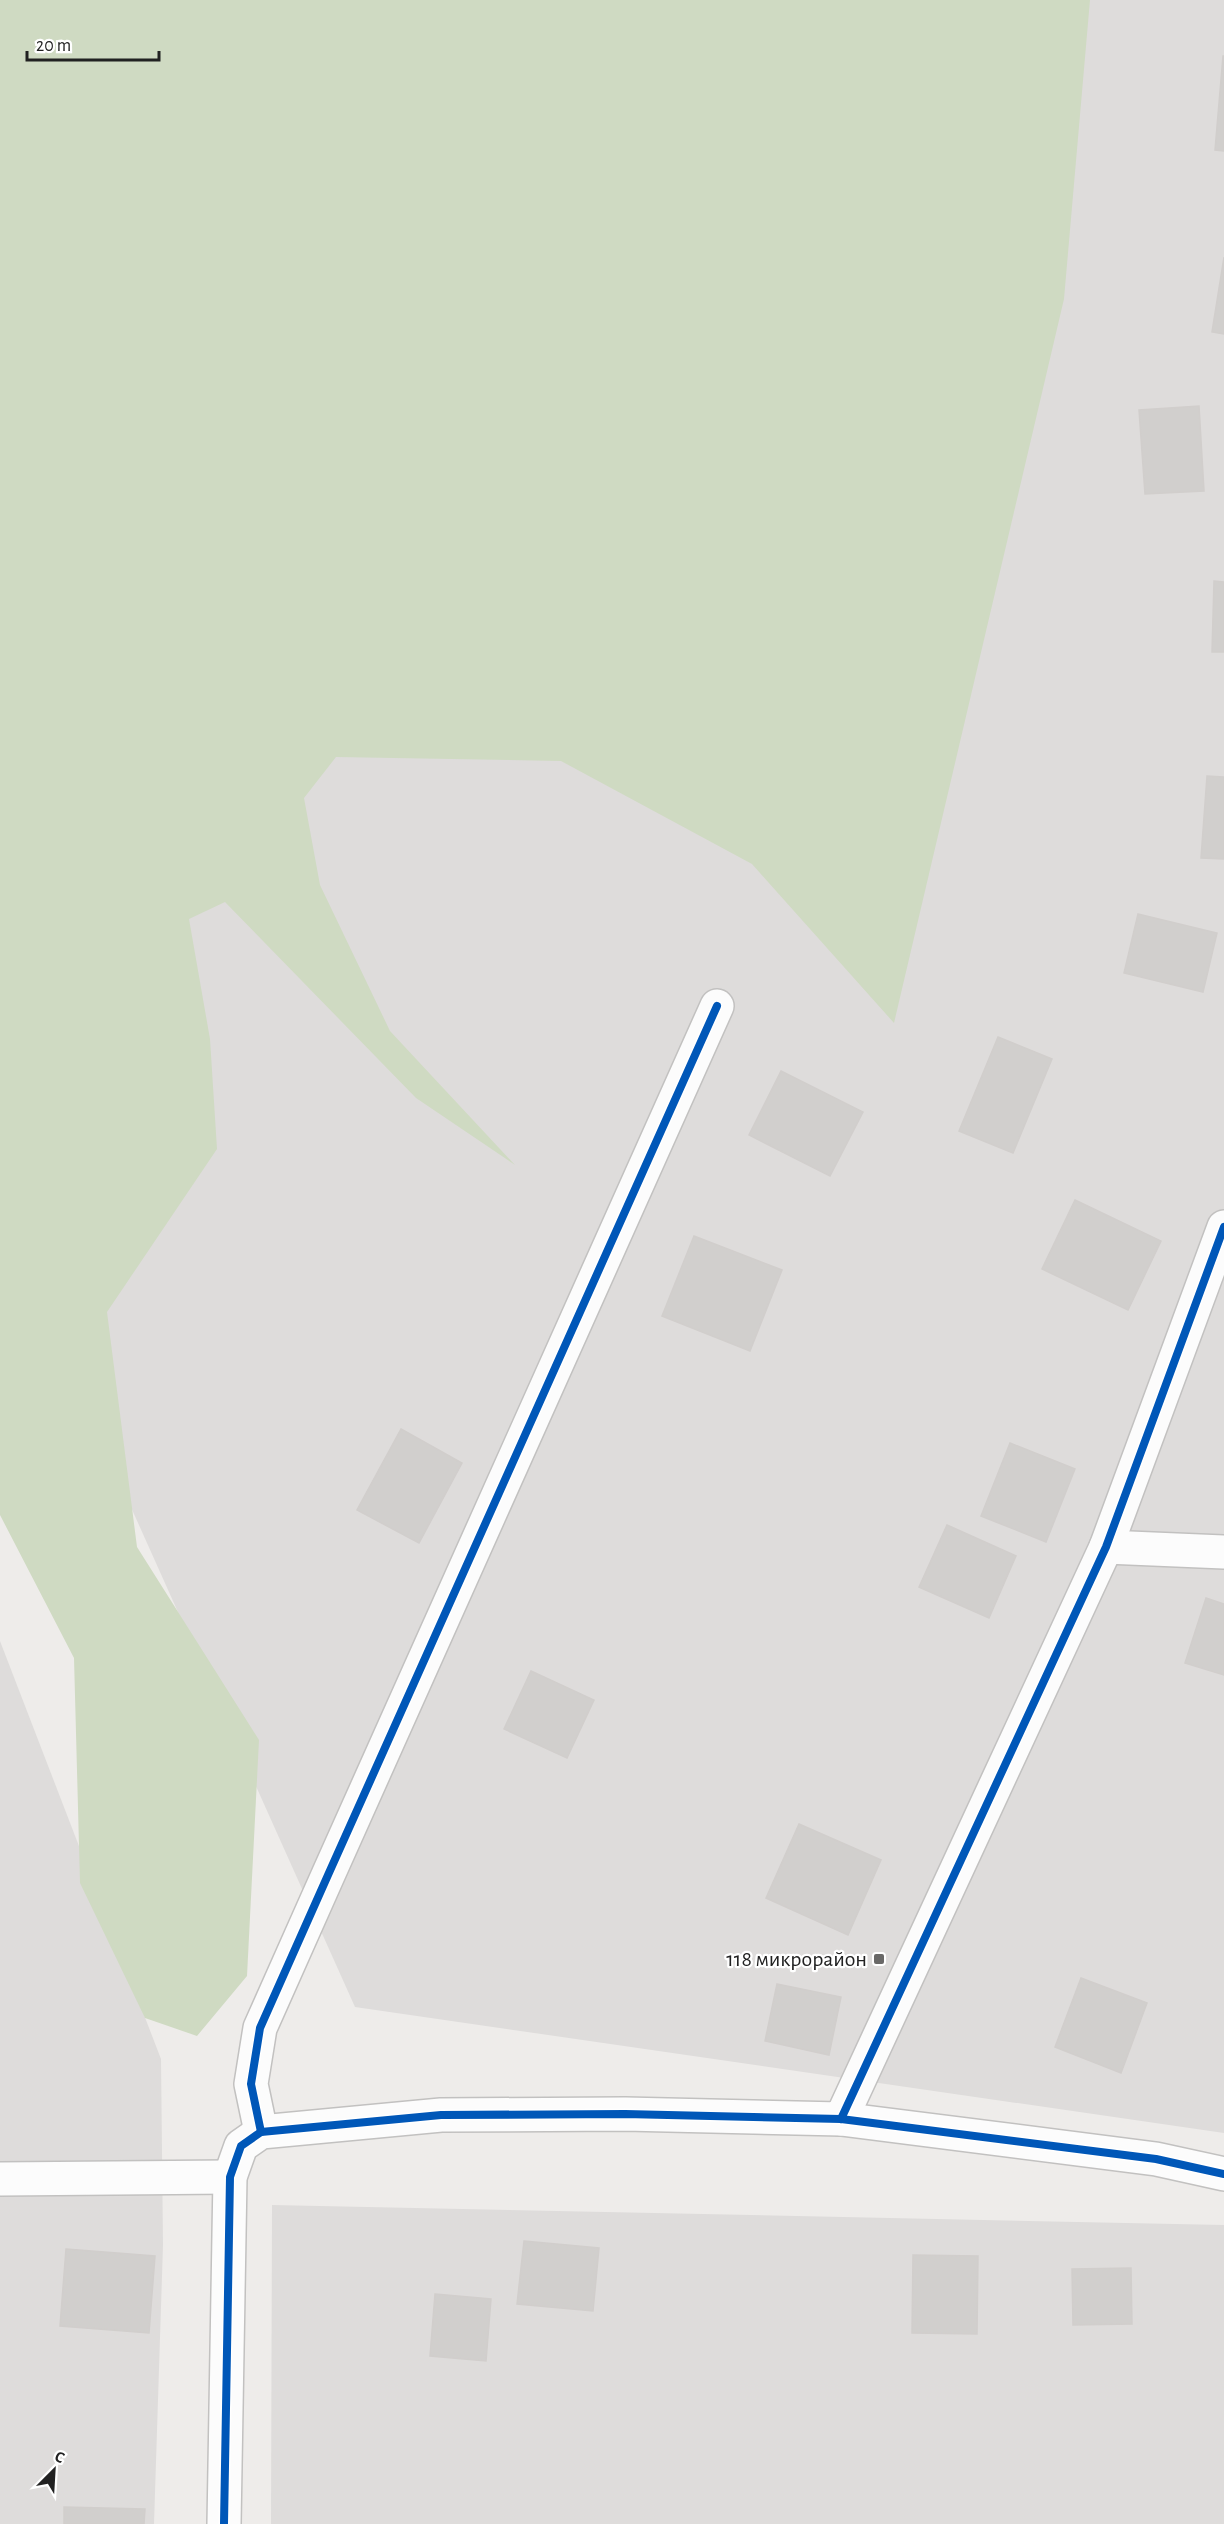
<svg xmlns="http://www.w3.org/2000/svg" width="1224" height="2524" font-family="'Alegreya Sans',sans-serif">
<style>
.residential{fill:#dedcdb}
.forest{fill:#cfdac2}
.building{fill:#d1cfcd;stroke:#d1cecc;stroke-width:1.5}
.lines{fill:none;stroke-linecap:round;stroke-linejoin:round}
.minor-casing{stroke:#c2c1c0;stroke-width:36}
.tertiary-casing{stroke:#c2c1c0;stroke-width:36}
.minor{stroke:#fcfcfc;stroke-width:33}
.tertiary{stroke:#fcfcfc;stroke-width:33}
.cycleway-casing{stroke:#fff;stroke-width:11}
.cycleway{stroke:#0057b8;stroke-width:8}
.poi-dot{fill:#696867;stroke:#fff;stroke-width:2}
.labels{text-anchor:middle;dominant-baseline:central;stroke-width:4.5;stroke-linejoin:round;paint-order:stroke}
.poi-label{font-size:22px;fill:#212121;stroke:#fff;text-anchor:end}
</style>
<rect width="100%" height="100%" fill="#eeecea"/>
<g class="residential">
<path d="M 0,0 L 1224,0 L 1224,2133 L 355,2007 L 0,1215 Z"/>
<path d="M 0,1641 L 161,2059 L 163,2245 L 154,2524 L 0,2524 Z"/>
<path d="M 272,2205 L 1224,2225 L 1224,2524 L 271,2524 Z"/>
</g>
<path class="forest" d="M 0,0 L 1090,0 L 1064,299 L 894,1023 L 752,864 L 561,761 L 336,757 L 304,798 L 320,885 L 390,1031 L 515,1165 L 416,1098 L 225,902 L 189,919 L 210,1039 L 217,1149 L 107,1312 L 137,1547 L 259,1740 L 247,1976 L 197,2036 L 145,2018 L 80,1883 L 74,1658 L 0,1515 Z"/>
<g class="building">
<path d="M 1223,56 L 1224,56 L 1224,151 L 1215,150 Z"/>
<path d="M 1224,257 L 1224,334 L 1212,332 Z"/>
<path d="M 1199,406 L 1204,491 L 1145,494 L 1139,410 Z"/>
<path d="M 1214,581 L 1224,582 L 1224,652 L 1212,652 Z"/>
<path d="M 1207,776 L 1224,777 L 1224,859 L 1201,858 Z"/>
<path d="M 1138,914 L 1217,933 L 1203,992 L 1124,973 Z"/>
<path d="M 998,1037 L 1052,1059 L 1013,1153 L 959,1131 Z"/>
<path d="M 781,1071 L 863,1112 L 830,1176 L 749,1135 Z"/>
<path d="M 1075,1200 L 1161,1241 L 1128,1310 L 1042,1269 Z"/>
<path d="M 694,1236 L 782,1270 L 750,1351 L 662,1316 Z"/>
<path d="M 401,1429 L 462,1463 L 419,1543 L 357,1510 Z"/>
<path d="M 1010,1443 L 1075,1469 L 1046,1542 L 981,1516 Z"/>
<path d="M 947,1525 L 1016,1556 L 989,1618 L 919,1587 Z"/>
<path d="M 1206,1598 L 1224,1604 L 1224,1675 L 1185,1663 Z"/>
<path d="M 531,1671 L 594,1700 L 567,1758 L 504,1729 Z"/>
<path d="M 799,1824 L 881,1860 L 848,1935 L 766,1898 Z"/>
<path d="M 1081,1978 L 1147,2003 L 1121,2073 L 1055,2047 Z"/>
<path d="M 777,1984 L 841,1997 L 829,2055 L 765,2041 Z"/>
<path d="M 524,2241 L 599,2248 L 593,2311 L 517,2304 Z"/>
<path d="M 66,2249 L 155,2256 L 149,2333 L 60,2326 Z"/>
<path d="M 913,2255 L 978,2256 L 977,2334 L 912,2333 Z"/>
<path d="M 1131,2268 L 1132,2324 L 1073,2325 L 1072,2269 Z"/>
<path d="M 435,2294 L 491,2299 L 486,2361 L 430,2356 Z"/>
<path d="M 64,2507 L 145,2509 L 144,2524 L 64,2524 Z"/>
</g>
<g class="lines">
<g class="minor-casing">
<g id="minor">
<path d="M 1106,1547 L 1224,1552"/>
<path d="M 841,2119 L 1156,2159 L 1224,2174"/>
<path d="M 261,2132 L 251,2084 L 260,2028 C 411,1687 566,1348 717,1006"/>
<path d="M 0,2179 L 230,2177"/>
</g>
</g>
<g class="tertiary-casing">
<path id="tertiary" d="M 224,2524 L 230,2177 L 241,2146 L 261,2132 L 441,2115 L 625,2114 L 841,2119 L 1106,1547 L 1224,1227"/>
</g>
<use href="#minor" class="minor"/>
<use href="#tertiary" class="tertiary"/>
<g class="cycleway-casing">
<g id="cycleway">
<path d="M 841,2119 L 1106,1547 L 1224,1227"/>
<path d="M 261,2132 L 251,2084 L 260,2028 C 411,1687 566,1348 717,1006"/>
<path d="M 224,2524 L 230,2177 L 241,2146 L 261,2132 L 441,2115 L 625,2114 L 841,2119 L 1156,2159 L 1224,2174"/>
</g>
</g>
<use href="#cycleway" class="cycleway"/>
</g>
<rect class="poi-dot" x="873" y="1953" width="12" height="12" rx="3"/>
<g class="labels">
<g class="poi-label">
<text x="867" y="1959">118 микрорайон</text>
</g>
</g>
<g transform="translate(54 2470) rotate(24)" stroke="#ffffff" stroke-width="4.5" paint-order="stroke">
<path d="M0-4.5L10 22L0 15L-10 22Z" fill="#212121"/>
<text y="-9" font-size="16" font-weight="bold" text-anchor="middle" fill="#212121">С</text>
</g>
<path d="M27 51v9h132v-9" fill="none" stroke="#212121" stroke-width="3"/>
<text x="36" y="51" font-size="18" fill="#212121" stroke="#ffffff" stroke-width="4.5" paint-order="stroke">20 m</text>
</svg>
